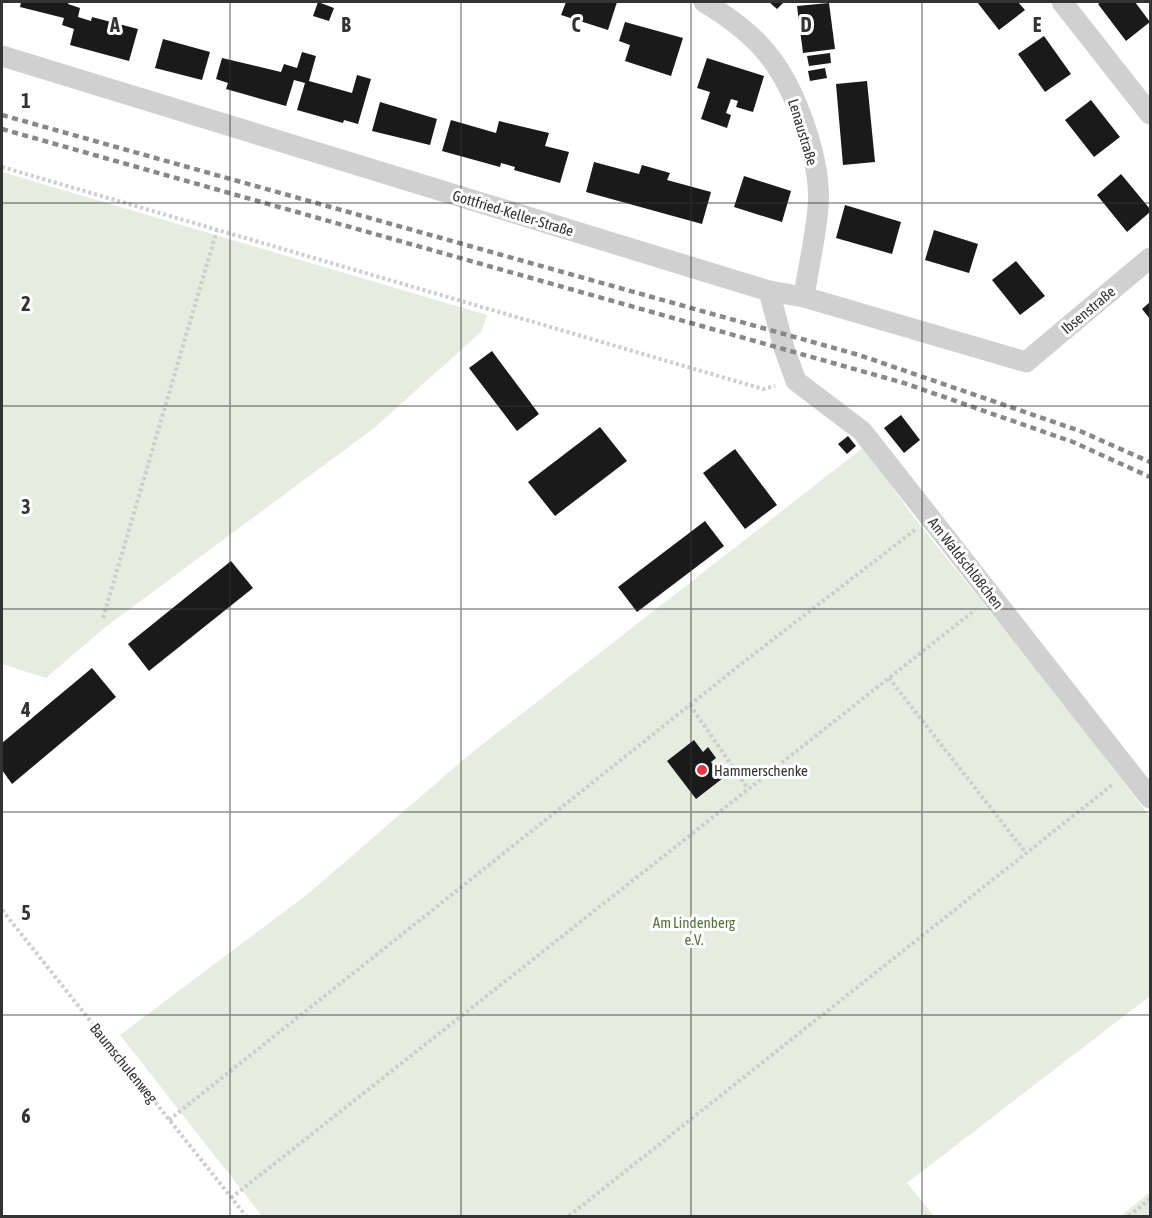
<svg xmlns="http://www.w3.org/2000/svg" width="1152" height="1218" font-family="'Asap Condensed',sans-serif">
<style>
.green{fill:#e6ecdf}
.building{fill:#1a1a1a}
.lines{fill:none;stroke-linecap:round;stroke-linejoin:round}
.path{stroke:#cdcdcd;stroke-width:4;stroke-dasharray:3 3;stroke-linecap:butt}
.minor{stroke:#d0d0d0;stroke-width:21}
.rail{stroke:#888;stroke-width:4.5;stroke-dasharray:6 4.5;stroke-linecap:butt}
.grid{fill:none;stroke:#333;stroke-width:1.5;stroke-opacity:0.55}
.poi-dot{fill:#e63946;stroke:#fff;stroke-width:2}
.labels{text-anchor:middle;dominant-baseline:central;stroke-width:6;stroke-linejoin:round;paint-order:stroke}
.street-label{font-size:15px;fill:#333;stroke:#fff}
.poi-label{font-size:15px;fill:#333;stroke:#fff;text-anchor:start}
.park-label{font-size:15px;fill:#56703f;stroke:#fff}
.grid-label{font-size:20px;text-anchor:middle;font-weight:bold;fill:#333;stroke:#fff;stroke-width:6;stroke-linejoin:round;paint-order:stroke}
</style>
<rect width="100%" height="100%" fill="#fff"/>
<g class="green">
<path d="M 2,172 L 487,315 L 481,332 L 374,428 L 104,628 L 46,678 L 2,664 Z"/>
<path d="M 864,447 L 912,515 L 1072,714 L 1150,817 L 1150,996 L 907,1183 L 934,1216 L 262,1216 L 120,1035 L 309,893 L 470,754 Z"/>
<path d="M 1150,1192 L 1150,1216 L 1121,1216 Z"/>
</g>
<g class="building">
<path d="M 21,2 L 69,2 L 68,4 L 80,8 L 78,17 L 91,21 L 92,17 L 138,29 L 129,61 L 70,45 L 74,29 L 62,25 L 64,18 L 20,7 Z"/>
<path d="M 318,2 L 334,8 L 329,21 L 313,16 Z"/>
<path d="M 566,2 L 617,2 L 608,30 L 561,15 Z"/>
<path d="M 769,2 L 784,2 L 777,9 Z"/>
<path d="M 977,2 L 1018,2 L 1025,10 L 999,30 Z"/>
<path d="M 1101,2 L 1135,2 L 1150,22 L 1126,41 L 1098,4 Z"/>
<path d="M 829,3 L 835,49 L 803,53 L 797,6 Z"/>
<path d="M 625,22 L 683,38 L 671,76 L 625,61 L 630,45 L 619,41 Z"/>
<path d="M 1044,36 L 1071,74 L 1045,92 L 1018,54 Z"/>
<path d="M 163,39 L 210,52 L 202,80 L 155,68 Z"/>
<path d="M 302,52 L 316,56 L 309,81 L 352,93 L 357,75 L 371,79 L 358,124 L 344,120 L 343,123 L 297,110 L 305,83 L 294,80 L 286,106 L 226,89 L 228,83 L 216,79 L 222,58 L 281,72 L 284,64 L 297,68 Z"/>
<path d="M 830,53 L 831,63 L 809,66 L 807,56 Z"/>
<path d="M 707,58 L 764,76 L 753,112 L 736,107 L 738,101 L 731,99 L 726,113 L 731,115 L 727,128 L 701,119 L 710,92 L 697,88 Z"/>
<path d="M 825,68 L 827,78 L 810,81 L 808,71 Z"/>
<path d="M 867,81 L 875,162 L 843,165 L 836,84 Z"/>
<path d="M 1091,100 L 1120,137 L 1094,157 L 1065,120 Z"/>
<path d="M 380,102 L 437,119 L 430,145 L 372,131 Z"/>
<path d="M 451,120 L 496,133 L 499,121 L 549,133 L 545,146 L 569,152 L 560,183 L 514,170 L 515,167 L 501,163 L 500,167 L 442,151 Z"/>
<path d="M 594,162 L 639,174 L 642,165 L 670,173 L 667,180 L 711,192 L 702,224 L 586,192 Z"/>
<path d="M 1121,174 L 1150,209 L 1150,212 L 1127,232 L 1097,195 Z"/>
<path d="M 744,176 L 791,191 L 782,222 L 734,207 Z"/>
<path d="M 845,205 L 901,222 L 892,254 L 836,238 Z"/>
<path d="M 934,230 L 978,244 L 969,273 L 925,260 Z"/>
<path d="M 1016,261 L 1045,296 L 1020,315 L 992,280 Z"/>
<path d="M 1150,302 L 1150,319 L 1142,309 Z"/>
<path d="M 492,351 L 539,414 L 517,431 L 469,368 Z"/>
<path d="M 901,415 L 920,440 L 904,453 L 884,428 Z"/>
<path d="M 600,427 L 627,461 L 555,516 L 528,482 Z"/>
<path d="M 848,436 L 856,446 L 847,454 L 838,444 Z"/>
<path d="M 735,449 L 777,505 L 745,529 L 703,473 Z"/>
<path d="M 705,521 L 724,546 L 637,612 L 618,587 Z"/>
<path d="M 231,561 L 253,588 L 149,671 L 128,644 Z"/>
<path d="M 92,668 L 116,697 L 12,784 L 2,770 L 2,743 Z"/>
<path d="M 694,740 L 703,752 L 708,747 L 716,758 L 711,762 L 723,778 L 696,799 L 667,761 Z"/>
</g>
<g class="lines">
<g class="path">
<path d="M 2,167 L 763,389 L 775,386"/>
<path d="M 103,618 L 217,230"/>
<path d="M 889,678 L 1026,853"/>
<path d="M 690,705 L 748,789"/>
<path d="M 2,910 L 246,1216"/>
<path d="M 169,1120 L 745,661 L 915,530"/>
<path d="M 231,1198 L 975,610"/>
<path d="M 569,1216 L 1112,785"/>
<path d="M 1129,1216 L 1150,1199"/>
</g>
<g class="minor">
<path d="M 704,2 C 729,17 756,37 773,61 C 798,96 822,164 818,207 C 816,237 808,267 804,297"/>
<path d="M 1062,2 L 1150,114"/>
<path d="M 2,56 L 769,291 L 804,297 L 1026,362 L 1150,258"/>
<path d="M 769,291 L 784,348 L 796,381 L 862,431 L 1150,798"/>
</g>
<g class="rail">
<path d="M 2,115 L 859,355 L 1080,431 L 1150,462"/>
<path d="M 2,129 L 904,383 L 1073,442 L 1150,477"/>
</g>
</g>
<path class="grid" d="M 230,2 L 230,1216M 461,2 L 461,1216M 691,2 L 691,1216M 922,2 L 922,1216M 2,203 L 1150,203M 2,406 L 1150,406M 2,609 L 1150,609M 2,812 L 1150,812M 2,1015 L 1150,1015"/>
<circle class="poi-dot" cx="702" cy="770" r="6"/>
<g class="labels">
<g class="street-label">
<text transform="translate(803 132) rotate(73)">Lenaustraße</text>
<text transform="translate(513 213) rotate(17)">Gottfried-Keller-Straße</text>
<text transform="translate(1088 310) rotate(-40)">Ibsenstraße</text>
<text transform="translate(966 563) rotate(52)">Am Waldschlößchen</text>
<text transform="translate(124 1063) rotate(51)">Baumschulenweg</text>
</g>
<g class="poi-label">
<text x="714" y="770">Hammerschenke</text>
</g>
<g class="park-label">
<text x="694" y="922">Am Lindenberg<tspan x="694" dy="17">e.V.</tspan></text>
</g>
</g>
<g class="grid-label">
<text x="115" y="32">A</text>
<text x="346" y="32">B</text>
<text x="576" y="32">C</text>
<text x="806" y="32">D</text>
<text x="1037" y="32">E</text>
<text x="26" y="108">1</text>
<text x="26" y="311">2</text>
<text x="26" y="514">3</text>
<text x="26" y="717">4</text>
<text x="26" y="920">5</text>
<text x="26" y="1123">6</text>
</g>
<rect width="1152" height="1218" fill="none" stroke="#333333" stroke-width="6"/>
</svg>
